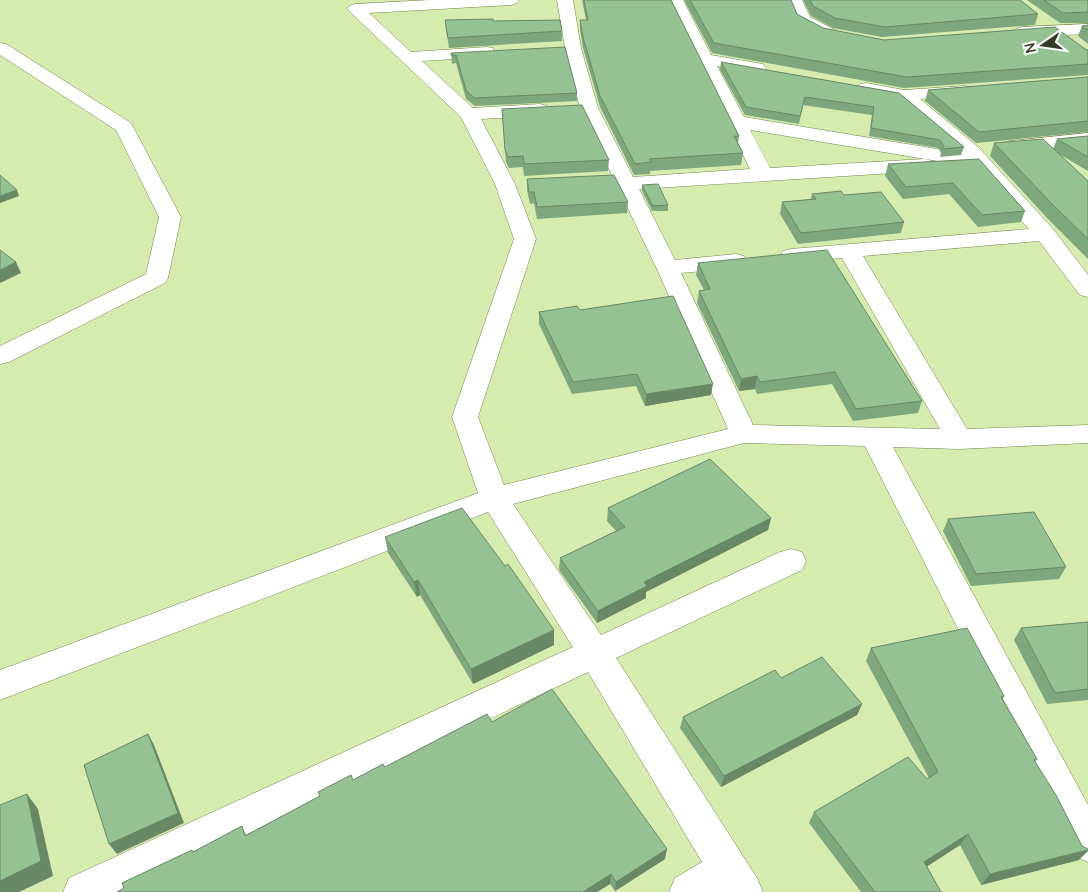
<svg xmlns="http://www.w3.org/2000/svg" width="1088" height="892" font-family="Manrope,sans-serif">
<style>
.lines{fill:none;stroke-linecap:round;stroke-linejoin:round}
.minor-casing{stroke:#74874e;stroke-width:1}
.minor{fill:#fff;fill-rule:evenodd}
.wall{fill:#7fa77e}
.shaded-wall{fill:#688866}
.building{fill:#94c292;stroke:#688866}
</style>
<rect width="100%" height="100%" fill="#d6ebae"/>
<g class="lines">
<g class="minor-casing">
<g id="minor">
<path d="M 430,0 L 519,0 L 516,3 L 511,5 L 369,13 L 411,52 L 487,47 L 493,48 L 495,52 L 493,56 L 487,57 L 422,61 L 473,108 L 540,104 L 547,106 L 549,110 L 547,114 L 540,116 L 481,119 L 515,184 L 536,239 L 478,417 L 504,485 L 728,429 L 656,267 L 580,108 L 565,48 L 557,0 L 573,0 L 581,48 L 598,108 L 633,177 L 750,169 L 667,0 L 683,0 L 711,55 L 757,63 L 763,64 L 766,68 L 763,72 L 757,73 L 717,66 L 744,117 L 961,153 L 898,99 L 860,92 L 857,88 L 860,84 L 866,83 L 904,90 L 964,86 L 970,87 L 973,91 L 970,95 L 964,96 L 920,99 L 978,147 L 1053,229 L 1088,275 L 1088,297 L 1080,295 L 1039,241 L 863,256 L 967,429 L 1088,425 L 1088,443 L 959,449 L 893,447 L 1088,805 L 1088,862 L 1074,856 L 865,446 L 744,443 L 513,504 L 601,635 L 780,552 L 791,549 L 802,552 L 806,561 L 802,570 L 616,658 L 757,878 L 763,892 L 669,892 L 675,878 L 702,862 L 588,672 L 126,892 L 63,892 L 69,878 L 573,647 L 488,512 L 0,700 L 0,670 L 478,493 L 452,417 L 514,239 L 495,184 L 461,117 L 347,9 L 349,6 L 355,4 ZM 750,130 L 974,167 L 1029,229 L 791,249 L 783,251 L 780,256 L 783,261 L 791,263 L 842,258 L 940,429 L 753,425 L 681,273 L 736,268 L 744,266 L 747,261 L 744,256 L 736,254 L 675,260 L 639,189 L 925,171 L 932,169 L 935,165 L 932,161 L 925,159 L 770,168 Z"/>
<path d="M 786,0 L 802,0 L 810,17 L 837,31 L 839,34 L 837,37 L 825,37 L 797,23 Z"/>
<path d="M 1088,24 L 1088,34 L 1022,37 L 1016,35 L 1014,32 L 1016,29 L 1022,27 Z"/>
<path d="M 0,43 L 6,44 L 131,123 L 181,217 L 168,278 L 165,283 L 9,362 L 0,364 L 0,346 L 146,274 L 159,217 L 116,130 L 0,55 Z"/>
<path d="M 1088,133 L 1088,145 L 1010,153 L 1003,151 L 1000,147 L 1003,143 L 1010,141 Z"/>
</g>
</g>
<use href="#minor" class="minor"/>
</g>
<g class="wall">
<path d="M 582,0 L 671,0 L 739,136 L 738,143 L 743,153 L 741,165 L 650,171 L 650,174 L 634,175 L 600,107 L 583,48 L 580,30 L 580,20 L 586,20 Z"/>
<path d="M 684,0 L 791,0 L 797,14 L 823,28 L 884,40 L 1085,49 L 1088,50 L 1088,75 L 904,88 L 712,53 Z"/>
<path d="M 803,0 L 1020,0 L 1038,14 L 1035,25 L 882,37 L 833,28 L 811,16 Z"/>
<path d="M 1027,0 L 1088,0 L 1088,23 L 1060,23 Z"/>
<path d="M 445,20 L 493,21 L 562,31 L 562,41 L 449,48 L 446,30 Z"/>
<path d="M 1088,25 L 1088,44 L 1078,36 L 1082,26 Z"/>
<path d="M 451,53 L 577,93 L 577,101 L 475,106 L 466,99 L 456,63 L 452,64 Z"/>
<path d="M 721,62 L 899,93 L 964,147 L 961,155 L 940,157 L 941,153 L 938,148 L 869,136 L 872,115 L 803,105 L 799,124 L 745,115 L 720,70 Z"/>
<path d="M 1088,77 L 1088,132 L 976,143 L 925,101 L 928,90 Z"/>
<path d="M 502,109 L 609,160 L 608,171 L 524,176 L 523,167 L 509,168 L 506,162 Z"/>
<path d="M 1088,136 L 1088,171 L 1059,154 L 1088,181 L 1088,259 L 1049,220 L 990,156 L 994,143 L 1053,149 L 1057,139 Z"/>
<path d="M 979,159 L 1025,211 L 1021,222 L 978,227 L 949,194 L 903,199 L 885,176 L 888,164 Z"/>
<path d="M 527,179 L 628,202 L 627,213 L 537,219 L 534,203 L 530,204 L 527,190 Z"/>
<path d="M 642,185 L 668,205 L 668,211 L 652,211 L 642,191 Z"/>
<path d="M 812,194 L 844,195 L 904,222 L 901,233 L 798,244 L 780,214 L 782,202 L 811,199 Z"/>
<path d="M 698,263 L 922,401 L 918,413 L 853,421 L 832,384 L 757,394 L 755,389 L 739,391 L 697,303 L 699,291 L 704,290 L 696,275 Z"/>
<path d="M 580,310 L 711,395 L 645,406 L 636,386 L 572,394 L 539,324 L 539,312 Z"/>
<path d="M 608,508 L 771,518 L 768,530 L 646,592 L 646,598 L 597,623 L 559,570 L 560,558 L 616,531 L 607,521 Z"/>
<path d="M 948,519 L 1066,567 L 1059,579 L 971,586 L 943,531 Z"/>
<path d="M 385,537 L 554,645 L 473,684 L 420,595 L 417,597 L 388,553 Z"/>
<path d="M 1088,622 L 1088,700 L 1047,704 L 1014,640 L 1021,628 Z"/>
<path d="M 871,648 L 1004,696 L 1003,699 L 1037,759 L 1035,762 L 1079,860 L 981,885 L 960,845 L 927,866 L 941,892 L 861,892 L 809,823 L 814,812 L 929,778 L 866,661 Z"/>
<path d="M 781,678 L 862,704 L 857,715 L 721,787 L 680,728 L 683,717 Z"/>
<path d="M 492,722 L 665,859 L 615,891 L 610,884 L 597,892 L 117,892 L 242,826 L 246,835 L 320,796 L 318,792 L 353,780 Z"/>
</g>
<g class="shaded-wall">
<path d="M 17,190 L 19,196 L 0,203 L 0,196 Z"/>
<path d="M 16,262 L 21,273 L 0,283 L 0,270 Z"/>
<path d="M 757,376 L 755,389 L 739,391 L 741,379 Z"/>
<path d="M 713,384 L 711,395 L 645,406 L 646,394 Z"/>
<path d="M 771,518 L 768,530 L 646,592 L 646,598 L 597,623 L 598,611 L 644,582 Z"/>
<path d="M 418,580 L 420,595 L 417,597 L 414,582 Z"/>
<path d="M 554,630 L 554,645 L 473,684 L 471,669 Z"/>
<path d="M 862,704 L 857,715 L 721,787 L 724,776 Z"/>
<path d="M 148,734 L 154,745 L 184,823 L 117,854 L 109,844 Z"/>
<path d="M 27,794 L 38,809 L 53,876 L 19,892 L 0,892 L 0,881 Z"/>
<path d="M 968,834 L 960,845 L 917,873 L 924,862 Z"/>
<path d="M 667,849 L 665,859 L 615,891 L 616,882 Z"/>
<path d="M 1088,850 L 1088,851 L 1079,860 L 981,885 L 990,874 Z"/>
<path d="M 611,874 L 610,884 L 597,892 L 583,892 Z"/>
</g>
<g class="building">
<path d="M 584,0 L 671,0 L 739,136 L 734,136 L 743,153 L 649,159 L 651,162 L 635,164 L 600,96 L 583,37 L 580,20 L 588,20 Z"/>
<path d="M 690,0 L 791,0 L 797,14 L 823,28 L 884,40 L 1055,27 L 1085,49 L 1088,50 L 1088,64 L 907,77 L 714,43 Z"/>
<path d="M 810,0 L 1020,0 L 1038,14 L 885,27 L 835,18 L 813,6 Z"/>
<path d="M 1044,0 L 1088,0 L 1088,12 L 1063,13 Z"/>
<path d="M 493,19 L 493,21 L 560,20 L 562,31 L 448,38 L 445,20 Z"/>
<path d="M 1088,25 L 1088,30 L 1082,26 Z"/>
<path d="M 565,47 L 577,93 L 474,98 L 466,90 L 456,55 L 451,55 L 451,53 Z"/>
<path d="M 721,62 L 899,93 L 964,147 L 942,149 L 944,146 L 940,140 L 871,128 L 874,107 L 805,97 L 800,116 L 746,107 Z"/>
<path d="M 1088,77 L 1088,121 L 979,132 L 928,90 Z"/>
<path d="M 582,105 L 609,160 L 524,164 L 523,156 L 508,157 L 505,150 L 502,109 Z"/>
<path d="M 1088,136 L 1088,157 L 1057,139 Z"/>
<path d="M 1043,139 L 1088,181 L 1088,239 L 1054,206 L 994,143 Z"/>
<path d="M 979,159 L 1025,211 L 982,215 L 953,183 L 906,187 L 888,164 Z"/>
<path d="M 0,175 L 17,190 L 0,196 Z"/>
<path d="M 614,175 L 628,202 L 537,207 L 534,192 L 529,192 L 527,179 Z"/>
<path d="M 658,184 L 668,205 L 653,206 L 642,185 Z"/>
<path d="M 841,191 L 844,195 L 881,192 L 904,222 L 801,233 L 782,202 L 816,199 L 812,194 Z"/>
<path d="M 0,250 L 16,262 L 0,270 Z"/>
<path d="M 827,250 L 922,401 L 856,409 L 835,372 L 760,382 L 757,376 L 741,379 L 699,291 L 710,289 L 698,263 Z"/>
<path d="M 673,296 L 713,384 L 646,394 L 637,374 L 573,382 L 539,312 L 577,306 L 580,310 Z"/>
<path d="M 710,459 L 771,518 L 644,582 L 647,586 L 598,611 L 560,558 L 625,527 L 608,508 Z"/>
<path d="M 462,508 L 505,566 L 508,564 L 554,630 L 471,669 L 418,580 L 414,582 L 385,537 Z"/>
<path d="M 1034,512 L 1066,567 L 976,574 L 948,519 Z"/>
<path d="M 1088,622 L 1088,689 L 1055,693 L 1021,628 Z"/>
<path d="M 967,628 L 1004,696 L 1001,697 L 1037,759 L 1034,760 L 1056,795 L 1082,846 L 1088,849 L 1088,850 L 990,874 L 968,834 L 924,862 L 941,892 L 875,892 L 814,812 L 908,757 L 927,779 L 938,772 L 871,648 Z"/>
<path d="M 822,657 L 862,704 L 724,776 L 683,717 L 775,670 L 781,678 Z"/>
<path d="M 552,689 L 667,849 L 616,882 L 611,874 L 583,892 L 117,892 L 124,888 L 122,883 L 192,850 L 193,852 L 242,826 L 245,836 L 320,796 L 318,792 L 351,775 L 353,780 L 383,764 L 385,767 L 487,714 L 492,722 Z"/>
<path d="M 148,734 L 178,813 L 109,844 L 84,765 Z"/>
<path d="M 27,794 L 41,861 L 0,881 L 0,805 Z"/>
</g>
<g transform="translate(1043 45) rotate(257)" stroke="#ffffff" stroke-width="4" paint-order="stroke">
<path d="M0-4L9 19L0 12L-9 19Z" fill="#343c24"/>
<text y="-8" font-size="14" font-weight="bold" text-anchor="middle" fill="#343c24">N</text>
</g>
</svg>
